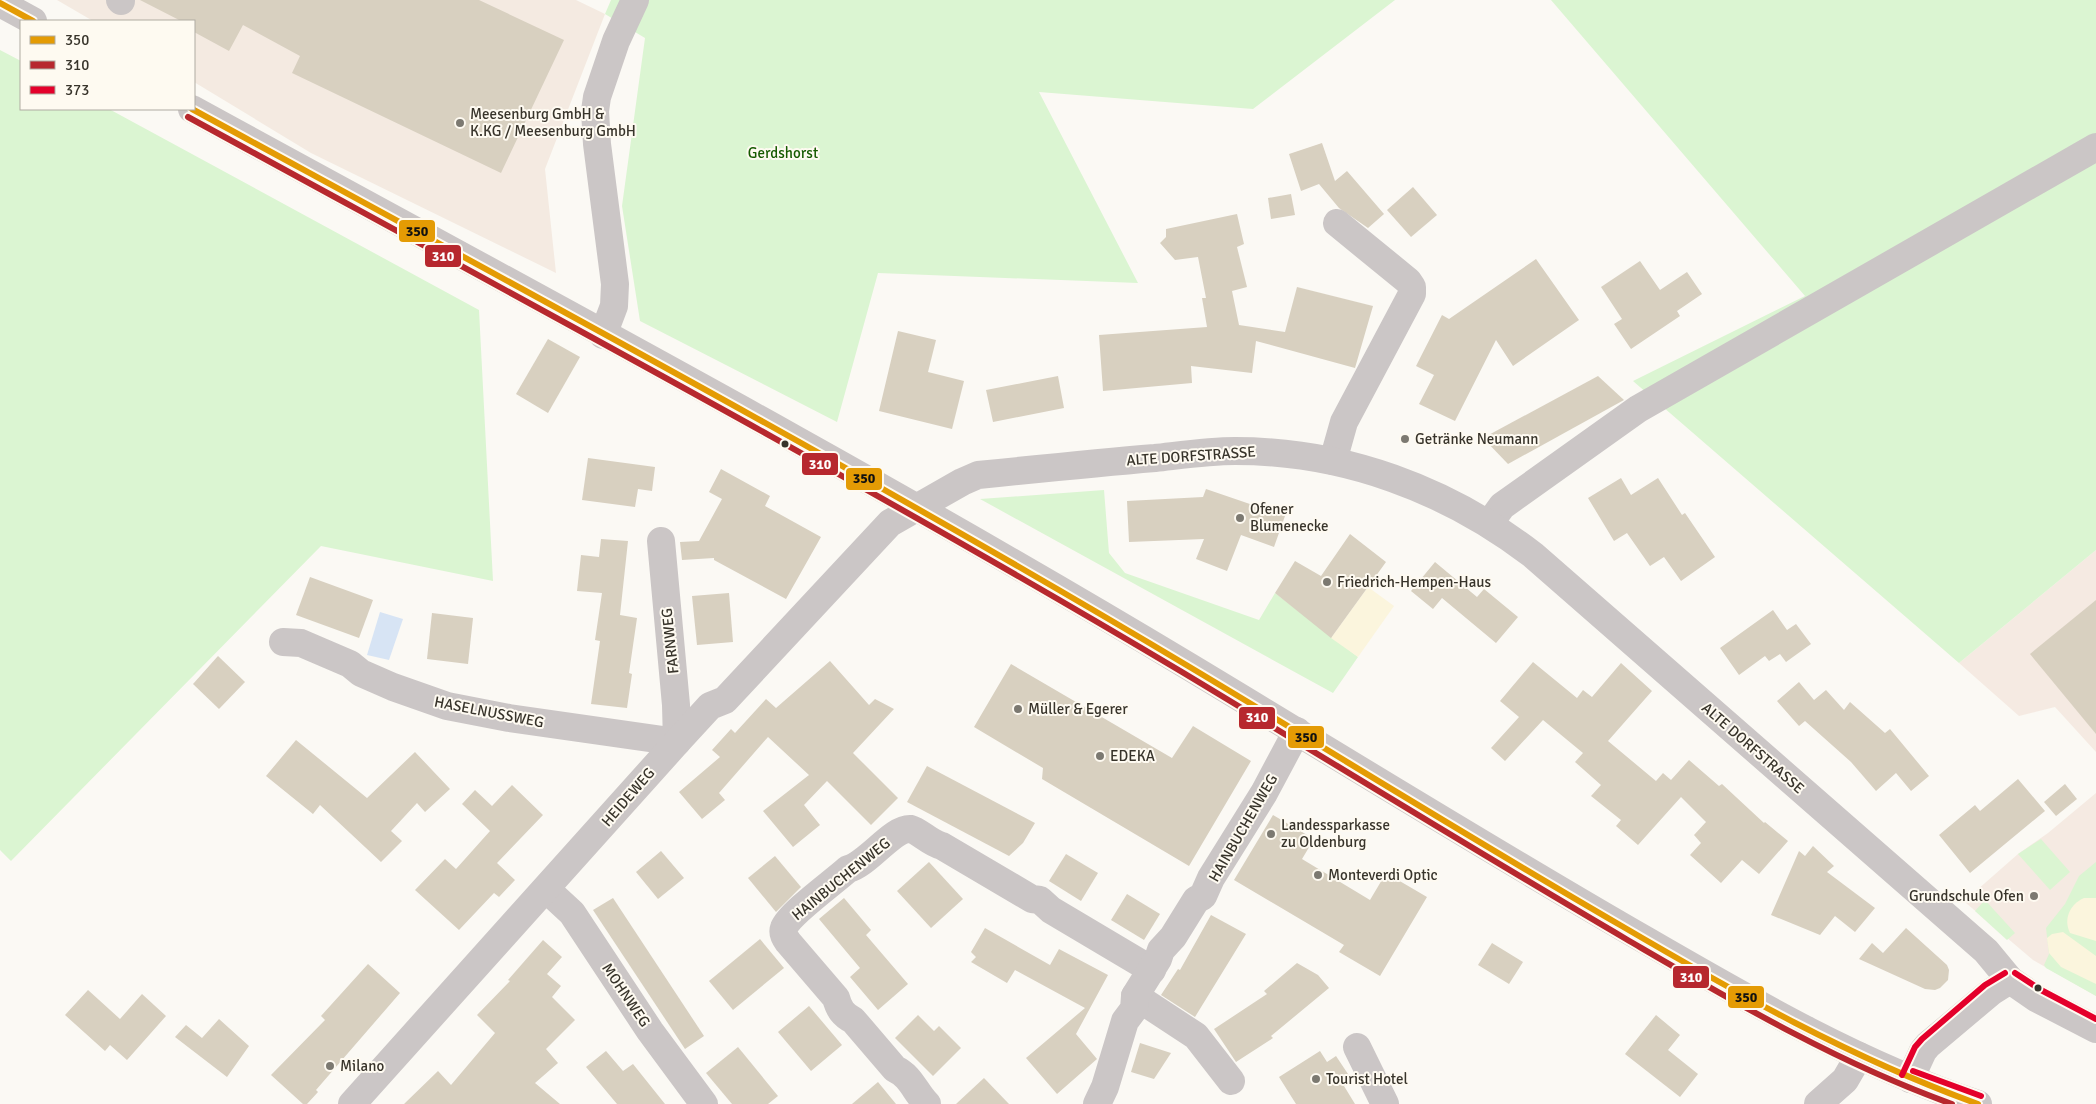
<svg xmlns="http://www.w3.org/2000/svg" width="2096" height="1104" font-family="Signika,sans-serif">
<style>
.commercial{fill:#f4eae1}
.education{fill:#f5eae2}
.green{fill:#dbf5d2}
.sand{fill:#fbf5dd}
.water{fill:#d7e4f4}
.building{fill:#d8d0c0}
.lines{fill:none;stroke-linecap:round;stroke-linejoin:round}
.minor{stroke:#cbc6c6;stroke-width:28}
.bus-1-casing{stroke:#fefaf1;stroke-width:10}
.bus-2-casing{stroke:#fefaf1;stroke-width:10}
.bus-3-casing{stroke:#fefaf1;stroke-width:10}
.bus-1{stroke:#e49b04;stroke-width:6}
.bus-2{stroke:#b7282e;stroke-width:6}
.bus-3{stroke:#e4002b;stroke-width:6}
.poi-dot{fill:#7c7971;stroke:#fefaf1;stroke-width:2}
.bus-dot{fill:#38342b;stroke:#fefaf1;stroke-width:2}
.labels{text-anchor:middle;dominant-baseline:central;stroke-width:4;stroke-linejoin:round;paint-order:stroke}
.poi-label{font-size:15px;fill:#38342b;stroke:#fefaf1;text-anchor:start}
.park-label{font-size:15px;fill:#165a01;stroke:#fefaf1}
.street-label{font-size:15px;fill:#38342b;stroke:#fefaf1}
.line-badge{stroke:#fefaf1;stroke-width:2}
.badge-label{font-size:14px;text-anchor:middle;font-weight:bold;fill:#fff}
.pale-badge-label{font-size:14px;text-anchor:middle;font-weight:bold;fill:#111}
</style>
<rect width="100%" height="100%" fill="#fbf9f4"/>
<path class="commercial" d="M 57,0 L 576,0 L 605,14 L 545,169 L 556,273 L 311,153 L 194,82 L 194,21 L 93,21 Z"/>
<g class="education">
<path d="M 2096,550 L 2096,752 L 2055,707 L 2019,716 L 1959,663 Z"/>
<path d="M 2096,793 L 2096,996 L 2033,960 L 1966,903 L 1977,890 L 2018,854 L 2048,833 Z"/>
</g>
<g class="green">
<path d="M 611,0 L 1395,0 L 1253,109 L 1039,92 L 1138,283 L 878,273 L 837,422 L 640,321 L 622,206 L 645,38 L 605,14 Z"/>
<path d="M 1551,0 L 2096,0 L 2096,550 L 1959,663 L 1633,381 L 1805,296 Z"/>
<path d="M 0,50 L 21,61 L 21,109 L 109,109 L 479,310 L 493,581 L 321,546 L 11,861 L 0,850 Z"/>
<path d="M 1104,490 L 1109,553 L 1125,573 L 1259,620 L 1275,593 L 1358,657 L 1333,693 L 980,499 Z"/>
<path d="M 2041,839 L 2070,872 L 2050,890 L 2018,854 Z"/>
<path d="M 2096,862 L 2096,996 L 2046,968 L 2044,965 L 2049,954 L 2046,928 L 2065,904 L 2079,876 Z"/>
<path d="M 1985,900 L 2015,933 L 2007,940 L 1975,911 Z"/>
</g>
<g class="sand">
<path d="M 1368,587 L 1394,606 L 1358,657 L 1331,638 Z"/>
<path d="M 2084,898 L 2096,898 L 2096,941 L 2070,933 C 2063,919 2070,904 2084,898 Z"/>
<path d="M 2063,932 L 2096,956 L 2096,984 L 2061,967 L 2049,953 L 2047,938 L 2052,934 Z"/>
</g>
<path class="water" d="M 380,612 L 403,619 L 389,660 L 367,655 Z"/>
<g class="building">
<path d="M 140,0 L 479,0 L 564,40 L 501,173 L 292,73 L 300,56 L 243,25 L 229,51 L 194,32 L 194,21 L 181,21 Z"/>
<path d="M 1322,143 L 1335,181 L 1347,171 L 1384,214 L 1368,228 L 1339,208 L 1319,184 L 1301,191 L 1289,154 Z"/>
<path d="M 1413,187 L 1437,215 L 1411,237 L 1387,210 Z"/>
<path d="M 1291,194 L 1295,215 L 1271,219 L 1268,198 Z"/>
<path d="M 1237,214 L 1244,244 L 1237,247 L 1247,287 L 1232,291 L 1239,325 L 1285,332 L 1297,287 L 1373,306 L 1355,368 L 1256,341 L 1252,373 L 1191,366 L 1192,383 L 1103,391 L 1099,335 L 1207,327 L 1202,298 L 1206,298 L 1198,257 L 1175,260 L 1160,243 L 1166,237 L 1166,229 Z"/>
<path d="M 1536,259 L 1579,320 L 1513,366 L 1496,340 L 1455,421 L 1419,404 L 1434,375 L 1416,366 L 1442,315 L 1449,319 Z"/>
<path d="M 1640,261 L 1660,290 L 1687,272 L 1702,294 L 1677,311 L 1680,316 L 1631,349 L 1614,324 L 1622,319 L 1601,287 Z"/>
<path d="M 898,331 L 936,340 L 928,372 L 964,381 L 952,429 L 879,411 Z"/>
<path d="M 548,339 L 580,357 L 548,413 L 516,394 Z"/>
<path d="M 1058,376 L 1064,408 L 993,422 L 986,390 Z"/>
<path d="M 1598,376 L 1624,400 L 1508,464 L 1483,438 Z"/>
<path d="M 588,458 L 655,467 L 652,491 L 638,489 L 635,507 L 582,500 Z"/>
<path d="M 721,469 L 770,496 L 765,506 L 821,537 L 786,599 L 714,560 L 714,558 L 682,560 L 680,542 L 699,541 L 722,499 L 709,492 Z"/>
<path d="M 1621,478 L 1631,495 L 1658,478 L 1682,515 L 1685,513 L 1715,557 L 1681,581 L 1664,557 L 1650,566 L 1627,533 L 1614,541 L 1588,498 Z"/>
<path d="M 1206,489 L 1285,516 L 1274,547 L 1241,535 L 1227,571 L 1196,559 L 1204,539 L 1129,542 L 1127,501 L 1203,497 Z"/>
<path d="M 1350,534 L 1386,562 L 1331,638 L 1275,593 L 1295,561 L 1321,576 Z"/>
<path d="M 601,539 L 628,541 L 620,615 L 637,618 L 629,673 L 632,674 L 627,708 L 591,704 L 600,641 L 595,640 L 602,593 L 577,591 L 581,555 L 599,557 Z"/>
<path d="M 1435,562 L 1477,597 L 1484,589 L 1518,617 L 1496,643 L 1442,598 L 1433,609 L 1411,591 Z"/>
<path d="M 310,577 L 373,600 L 359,638 L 296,615 Z"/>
<path d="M 729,593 L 733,642 L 697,645 L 692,596 Z"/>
<path d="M 2096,600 L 2096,734 L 2030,654 Z"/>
<path d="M 1773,610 L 1787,630 L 1796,624 L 1811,644 L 1786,662 L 1780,654 L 1769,661 L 1765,656 L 1739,675 L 1720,648 Z"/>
<path d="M 432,613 L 473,618 L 468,664 L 427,659 Z"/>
<path d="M 218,656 L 245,682 L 219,709 L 193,684 Z"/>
<path d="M 830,661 L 869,705 L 875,699 L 894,709 L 853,753 L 898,798 L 871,825 L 827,781 L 804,805 L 820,825 L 793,847 L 763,811 L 809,775 L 768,737 L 719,793 L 725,800 L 702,819 L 679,792 L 720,757 L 712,750 L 731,729 L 735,733 L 766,699 L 776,708 Z"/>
<path d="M 1533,662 L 1577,698 L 1583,690 L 1592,697 L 1621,663 L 1652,691 L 1608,741 L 1656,781 L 1663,773 L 1671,780 L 1689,760 L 1719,786 L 1722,784 L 1764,823 L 1765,822 L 1788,841 L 1759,874 L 1742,860 L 1721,883 L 1690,855 L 1701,843 L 1694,835 L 1706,822 L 1681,797 L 1638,845 L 1616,826 L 1621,820 L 1591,796 L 1601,785 L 1575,762 L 1583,753 L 1543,720 L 1505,761 L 1491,748 L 1519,717 L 1500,701 Z"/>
<path d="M 1011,664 L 1172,758 L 1193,726 L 1251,761 L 1189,866 L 1042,779 L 1043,768 L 974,727 Z"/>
<path d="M 1799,682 L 1814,700 L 1826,690 L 1844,710 L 1850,702 L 1885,733 L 1890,729 L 1929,776 L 1911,791 L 1896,773 L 1876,791 L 1851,762 L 1805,721 L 1799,726 L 1777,701 Z"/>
<path d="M 296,740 L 367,798 L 415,752 L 450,789 L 425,812 L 417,803 L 391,831 L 402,841 L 381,862 L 320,805 L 313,814 L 266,776 Z"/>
<path d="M 927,766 L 1035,823 L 1023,843 L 1009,856 L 907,802 Z"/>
<path d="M 2018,779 L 2045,811 L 1970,873 L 1939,835 L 1975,805 L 1980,811 Z"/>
<path d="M 2065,784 L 2077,799 L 2056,816 L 2044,802 Z"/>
<path d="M 512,785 L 543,815 L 497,863 L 515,880 L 499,897 L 494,893 L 459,930 L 415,890 L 445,859 L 456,869 L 490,831 L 462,804 L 475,790 L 492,806 Z"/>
<path d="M 1273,815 L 1314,839 L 1302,859 L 1370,900 L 1386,873 L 1427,897 L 1380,976 L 1339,952 L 1344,945 L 1234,880 Z"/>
<path d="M 1813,846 L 1834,866 L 1827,872 L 1875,908 L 1855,932 L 1835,916 L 1820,935 L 1771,915 L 1799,851 L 1805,856 Z"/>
<path d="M 661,851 L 684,878 L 658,899 L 636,872 Z"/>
<path d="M 1066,854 L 1098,873 L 1081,901 L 1049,881 Z"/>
<path d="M 775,856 L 801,887 L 776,912 L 748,878 Z"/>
<path d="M 929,862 L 963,899 L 931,928 L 897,891 Z"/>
<path d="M 1127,894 L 1160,914 L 1144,940 L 1111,920 Z"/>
<path d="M 613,898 L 704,1036 L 685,1049 L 593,910 Z"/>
<path d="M 844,898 L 871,930 L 866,935 L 908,984 L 878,1010 L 850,977 L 860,968 L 819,919 Z"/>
<path d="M 1211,915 L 1246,934 L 1195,1017 L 1161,995 L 1178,969 L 1180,970 Z"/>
<path d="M 985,928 L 1050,965 L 1059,949 L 1108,975 L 1076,1034 L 1097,1059 L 1057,1094 L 1026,1058 L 1085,1008 L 1015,970 L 1007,983 L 971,962 L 976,957 L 971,952 Z"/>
<path d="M 1906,928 L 1947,965 L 1949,970 L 1948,980 L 1940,988 L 1935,990 L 1925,989 L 1859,959 L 1872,943 L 1883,953 Z"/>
<path d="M 760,939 L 784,968 L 733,1010 L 709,981 Z"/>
<path d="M 543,940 L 562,957 L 547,974 L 561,986 L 552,997 L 575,1020 L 546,1049 L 558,1063 L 535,1083 L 560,1104 L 404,1104 L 438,1071 L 451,1085 L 495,1033 L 477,1015 L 510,981 L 508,980 Z"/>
<path d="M 1492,943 L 1523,962 L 1509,984 L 1478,965 Z"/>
<path d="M 1297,963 L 1318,975 L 1329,988 L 1271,1036 L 1273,1038 L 1236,1062 L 1214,1029 L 1267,994 L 1264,991 Z"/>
<path d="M 368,964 L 400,993 L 316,1090 L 318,1092 L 307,1104 L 303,1104 L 271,1075 L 325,1020 L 321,1016 Z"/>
<path d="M 88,990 L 120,1019 L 142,994 L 166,1016 L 127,1060 L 110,1045 L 105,1051 L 65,1015 Z"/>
<path d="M 809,1006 L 842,1045 L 811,1071 L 778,1032 Z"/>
<path d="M 918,1015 L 934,1031 L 939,1026 L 961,1048 L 933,1076 L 895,1038 Z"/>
<path d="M 1656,1015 L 1680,1035 L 1668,1050 L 1698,1074 L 1680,1097 L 1625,1054 Z"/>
<path d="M 219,1019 L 249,1046 L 227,1077 L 175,1037 L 186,1025 L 202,1038 Z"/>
<path d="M 1140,1043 L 1171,1053 L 1154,1079 L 1131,1072 Z"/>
<path d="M 738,1047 L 778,1096 L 768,1104 L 732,1104 L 706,1073 Z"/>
<path d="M 606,1051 L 623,1071 L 633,1064 L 665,1104 L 617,1104 L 586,1067 Z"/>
<path d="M 1320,1051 L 1327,1062 L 1336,1056 L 1352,1080 L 1344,1086 L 1355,1104 L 1296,1104 L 1279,1077 Z"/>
<path d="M 984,1078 L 1009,1104 L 956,1104 Z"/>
<path d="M 878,1082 L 896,1104 L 852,1104 Z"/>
</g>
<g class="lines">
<g class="minor">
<path d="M 120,0 L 121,1"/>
<path d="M 0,3 L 33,21"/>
<path d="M 192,109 C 526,292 862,470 1188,666 C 1341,758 1492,852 1647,941 C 1754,1003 1861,1065 1978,1104"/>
<path d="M 603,335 L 614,306 L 615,284 L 597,144 L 595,111 L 597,97 L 616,41 L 635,0"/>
<path d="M 1333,461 L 1344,422 L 1412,294 L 1412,287 L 1408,281 L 1337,223"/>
<path d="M 1489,524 L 1502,506 L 1638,409 L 2096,147"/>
<path d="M 283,642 L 301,643 L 350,664 L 361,673 L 393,687 L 447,706 L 509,718 L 677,742 L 676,705 L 661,541"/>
<path d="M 546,889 L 572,913 L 650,1031 L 704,1104"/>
<path d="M 1135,996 L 1196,1036 L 1231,1081"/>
<path d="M 1357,1047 L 1385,1104"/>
<path d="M 1910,1079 L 1923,1051 L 1928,1045 L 1991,992 L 2010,980"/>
<path d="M 352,1104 L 677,742 L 710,706 L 725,700 L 890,523 L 962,482 L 978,475 C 1037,469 1096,463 1155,458 C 1182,455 1209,451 1235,451 C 1344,451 1447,489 1533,555 L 1986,951 L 2010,980 L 2036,998 L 2096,1029"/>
<path d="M 927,1104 C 915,1092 911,1076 895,1069 L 853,1020 C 843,1015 839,1009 836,998 L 788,942 C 785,938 782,933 784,928 C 789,914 835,881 848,869 C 868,864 893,827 911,829 C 919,831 930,843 942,846 L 1032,899 L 1040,900 L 1051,910 L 1152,970"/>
<path d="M 1097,1104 L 1105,1087 L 1125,1021 L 1134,1009 L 1135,996 L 1158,959 L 1161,950 L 1173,937 L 1196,900 L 1203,896 L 1211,878 L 1264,793 L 1297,731"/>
<path d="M 1818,1104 L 1845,1080 L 1859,1056"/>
</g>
<g class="bus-1-casing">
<g id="bus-1">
<path d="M 0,3 L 33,21"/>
<path d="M 192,109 C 526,291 861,471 1188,666 C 1332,752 1475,841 1620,925 C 1736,993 1851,1058 1978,1104"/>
</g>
</g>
<g class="bus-2-casing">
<path id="bus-2" d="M 188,117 C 521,299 856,478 1182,672 C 1330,761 1477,852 1626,939 C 1731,1000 1837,1063 1952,1104"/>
</g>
<g class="bus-3-casing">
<g id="bus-3">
<path d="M 2015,973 L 2041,990 L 2096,1019"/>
<path d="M 1913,1071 L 1981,1096"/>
<path d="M 1902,1075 L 1915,1047 L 1922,1039 L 1985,985 L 2005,973"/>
</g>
</g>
<use href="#bus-1" class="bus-1"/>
<use href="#bus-2" class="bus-2"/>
<use href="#bus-3" class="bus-3"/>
</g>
<g class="poi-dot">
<circle cx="460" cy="123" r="5"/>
<circle cx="1405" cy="439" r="5"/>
<circle cx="1240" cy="518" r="5"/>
<circle cx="1327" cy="582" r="5"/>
<circle cx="1018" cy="709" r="5"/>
<circle cx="1100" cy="756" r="5"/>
<circle cx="1271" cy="834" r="5"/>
<circle cx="1318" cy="875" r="5"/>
<circle cx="2034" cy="896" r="5"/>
<circle cx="330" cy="1066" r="5"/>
<circle cx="1316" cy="1079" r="5"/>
</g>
<g class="bus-dot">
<circle cx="785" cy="444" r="4.5"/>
<circle cx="2038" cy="988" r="4.5"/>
</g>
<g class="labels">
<g class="poi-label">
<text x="470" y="114">Meesenburg GmbH &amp;<tspan x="470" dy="17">K.KG / Meesenburg GmbH</tspan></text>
<text x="1415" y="439">Getränke Neumann</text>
<text x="1250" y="509">Ofener<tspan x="1250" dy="17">Blumenecke</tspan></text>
<text x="1337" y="582">Friedrich-Hempen-Haus</text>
<text x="1028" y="709">Müller &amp; Egerer</text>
<text x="1110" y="756">EDEKA</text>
<text x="1281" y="825">Landessparkasse<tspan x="1281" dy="17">zu Oldenburg</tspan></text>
<text x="1328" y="875">Monteverdi Optic</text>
<text x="2024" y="896" text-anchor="end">Grundschule Ofen</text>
<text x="340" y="1066">Milano</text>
<text x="1326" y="1079">Tourist Hotel</text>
</g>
<g class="park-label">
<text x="783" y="153">Gerdshorst</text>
</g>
<g class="street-label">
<text transform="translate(1191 456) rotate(-4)">ALTE DORFSTRASSE</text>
<text transform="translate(670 641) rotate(-96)">FARNWEG</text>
<text transform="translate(489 712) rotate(11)">HASELNUSSWEG</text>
<text transform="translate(1753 748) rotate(41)">ALTE DORFSTRASSE</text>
<text transform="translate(628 797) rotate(-49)">HEIDEWEG</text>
<text transform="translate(1243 828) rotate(-60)">HAINBUCHENWEG</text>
<text transform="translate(841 879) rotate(-39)">HAINBUCHENWEG</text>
<text transform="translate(626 995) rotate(56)">MOHNWEG</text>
</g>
</g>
<g class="line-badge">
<rect x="398" y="219" width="38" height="24" rx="5" fill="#e49b04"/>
<rect x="424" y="244" width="38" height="24" rx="5" fill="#b7282e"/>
<rect x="801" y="452" width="38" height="24" rx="5" fill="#b7282e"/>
<rect x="845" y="467" width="38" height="24" rx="5" fill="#e49b04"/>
<rect x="1238" y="706" width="38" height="24" rx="5" fill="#b7282e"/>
<rect x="1287" y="725" width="38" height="24" rx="5" fill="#e49b04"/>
<rect x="1672" y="965" width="38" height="24" rx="5" fill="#b7282e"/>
<rect x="1727" y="985" width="38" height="24" rx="5" fill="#e49b04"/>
</g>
<g class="badge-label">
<text x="443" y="261">310</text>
<text x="820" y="469">310</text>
<text x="1257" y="722">310</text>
<text x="1691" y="982">310</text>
</g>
<g class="pale-badge-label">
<text x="417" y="236">350</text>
<text x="864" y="483">350</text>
<text x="1306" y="742">350</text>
<text x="1746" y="1002">350</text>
</g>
<rect x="20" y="20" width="175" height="90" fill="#fefaf1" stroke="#afaba2"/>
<rect x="30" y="36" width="25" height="8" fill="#e49b04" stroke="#afaba2"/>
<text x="65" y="45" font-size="15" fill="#38342b">350</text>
<rect x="30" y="61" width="25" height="8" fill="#b7282e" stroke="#afaba2"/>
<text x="65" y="70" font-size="15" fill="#38342b">310</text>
<rect x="30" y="86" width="25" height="8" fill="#e4002b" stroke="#afaba2"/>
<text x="65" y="95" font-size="15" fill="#38342b">373</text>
</svg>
